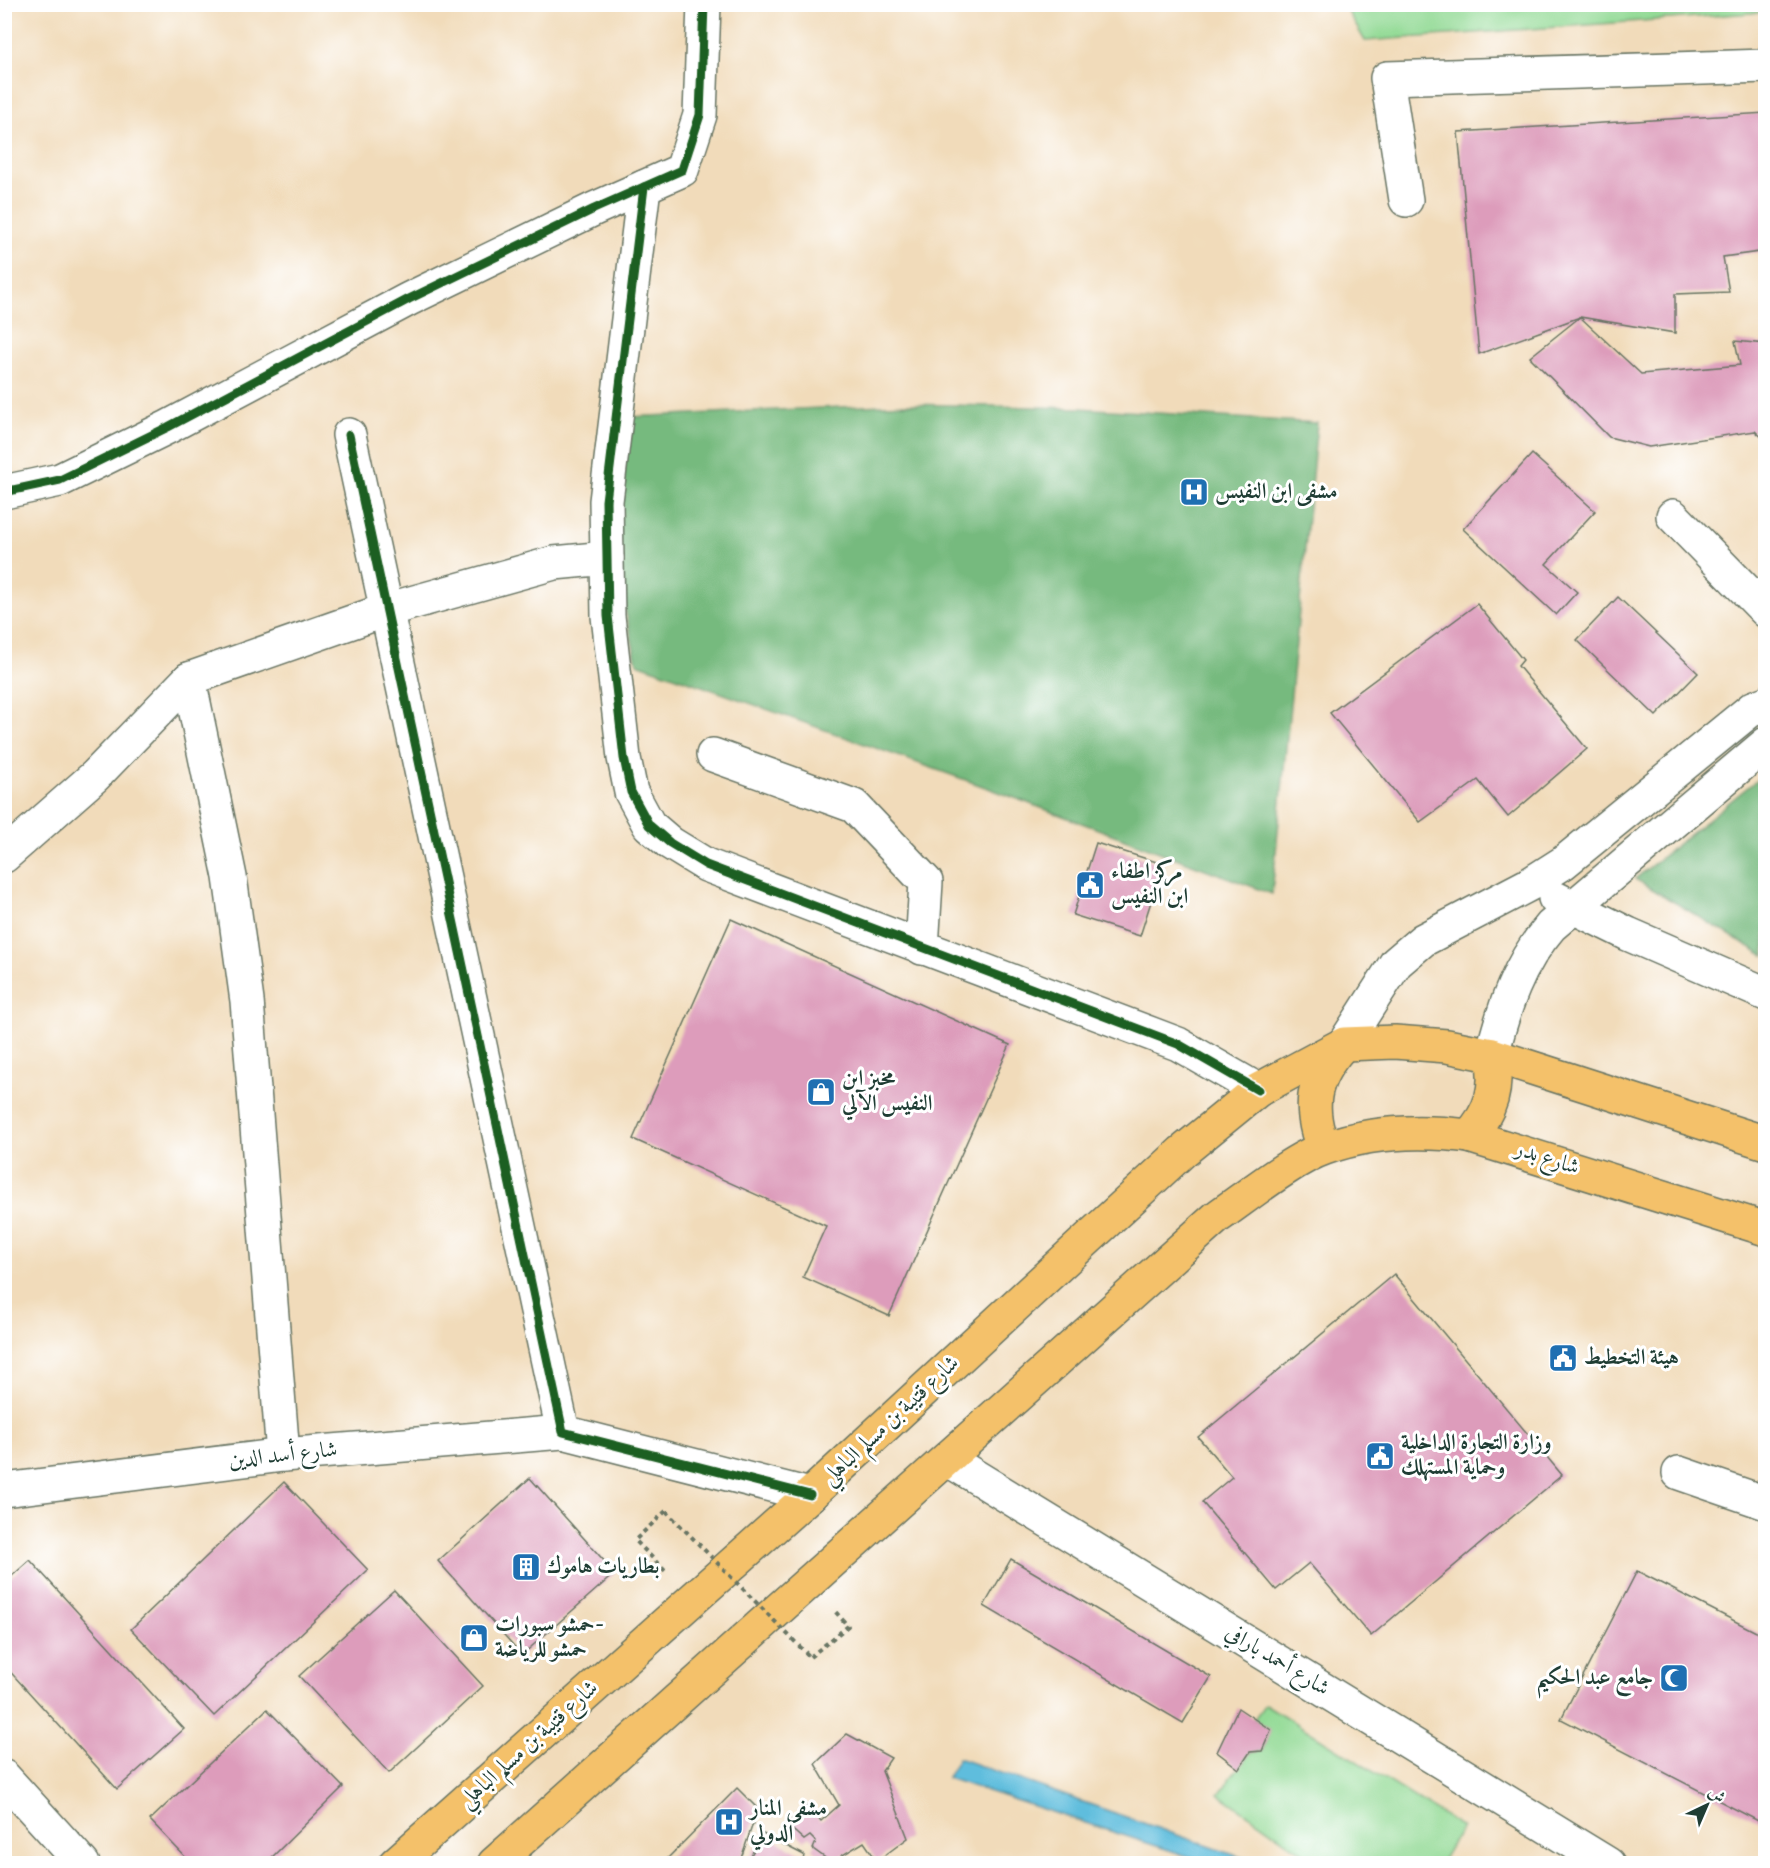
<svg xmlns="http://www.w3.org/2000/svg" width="1770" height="1868" font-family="Vollkorn,Amiri,serif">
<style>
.green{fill:#93da95;stroke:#598c64;stroke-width:1.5}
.forest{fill:#76ba7e;stroke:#4a7c59;stroke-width:1.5}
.water{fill:#5fbddd;stroke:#3f7d88;stroke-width:1.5}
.building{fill:#dd9cbb}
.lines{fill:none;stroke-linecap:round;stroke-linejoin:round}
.minor-casing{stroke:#687463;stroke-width:36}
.major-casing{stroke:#687463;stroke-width:36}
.path{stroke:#687463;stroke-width:4;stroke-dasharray:4.5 4.5;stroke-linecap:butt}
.minor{stroke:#fff;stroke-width:33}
.major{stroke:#f4c16a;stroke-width:33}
.path-bridge{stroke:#687463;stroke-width:4;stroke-dasharray:4.5 4.5;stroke-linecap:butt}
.cycleway-casing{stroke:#fff;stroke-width:13}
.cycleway{stroke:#1b5e20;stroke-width:9}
.labels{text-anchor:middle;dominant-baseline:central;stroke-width:6;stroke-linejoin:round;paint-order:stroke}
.poi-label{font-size:22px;font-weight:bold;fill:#1f3d34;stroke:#fff;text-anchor:start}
.street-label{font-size:22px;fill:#1f3d34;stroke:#fff}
</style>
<rect width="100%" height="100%" fill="#fff"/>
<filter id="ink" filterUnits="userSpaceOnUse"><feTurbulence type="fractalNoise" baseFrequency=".0167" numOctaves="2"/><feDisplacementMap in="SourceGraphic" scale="12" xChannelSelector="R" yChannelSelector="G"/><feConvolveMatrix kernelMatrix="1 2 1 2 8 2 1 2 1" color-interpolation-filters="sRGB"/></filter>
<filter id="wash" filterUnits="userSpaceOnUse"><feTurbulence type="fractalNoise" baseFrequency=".008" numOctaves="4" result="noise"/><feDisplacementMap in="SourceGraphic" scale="24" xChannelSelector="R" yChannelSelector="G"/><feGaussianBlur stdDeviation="1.35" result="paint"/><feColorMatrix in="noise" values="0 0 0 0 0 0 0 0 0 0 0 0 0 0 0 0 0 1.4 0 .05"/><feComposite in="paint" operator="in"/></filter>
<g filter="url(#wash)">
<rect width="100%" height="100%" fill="#f1dbba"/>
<g class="green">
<path d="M 1765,4 L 1765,12 L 1365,41 L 1344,5 Z"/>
<path d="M 1265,1704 L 1462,1827 L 1441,1863 L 1317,1863 L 1219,1794 L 1250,1752 L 1262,1751 L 1270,1730 L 1254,1719 Z"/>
</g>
<g class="forest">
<path d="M 906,404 L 1078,408 L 1317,423 L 1272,894 L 988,788 L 637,663 L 616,568 L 629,417 Z"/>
<path d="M 1765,773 L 1765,956 L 1635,879 Z"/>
</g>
<path class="water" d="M 958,1758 L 1257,1863 L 1209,1863 L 947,1778 Z"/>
<g id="blocks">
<g class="building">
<path d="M 1766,113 L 1766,251 L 1723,257 L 1729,292 L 1675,294 L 1675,333 L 1580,317 L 1641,374 L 1740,365 L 1735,341 L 1766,344 L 1766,441 L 1755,431 L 1649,447 L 1609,437 L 1530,357 L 1580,317 L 1479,354 L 1458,132 Z"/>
<path d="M 1532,454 L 1595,511 L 1546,564 L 1577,592 L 1556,615 L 1463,529 Z"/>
<path d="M 1618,597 L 1698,673 L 1656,716 L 1577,640 Z"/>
<path d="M 1477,604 L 1523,660 L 1518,666 L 1587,749 L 1508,817 L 1478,780 L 1420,822 L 1330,713 Z"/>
<path d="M 1096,843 L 1163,864 L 1140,936 L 1073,915 Z"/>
<path d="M 731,919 L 1010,1045 L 889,1316 L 803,1277 L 826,1226 L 633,1139 Z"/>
<path d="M 1394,1274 L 1562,1475 L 1371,1636 L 1309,1563 L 1276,1590 L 1202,1502 L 1232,1477 L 1198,1437 Z"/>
<path d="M 530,1478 L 615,1573 L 522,1655 L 438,1561 Z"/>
<path d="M 284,1482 L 368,1570 L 214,1716 L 131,1629 Z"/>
<path d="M 1011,1559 L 1211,1677 L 1183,1723 L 984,1606 Z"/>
<path d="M 30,1560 L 184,1729 L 117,1789 L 4,1665 L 4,1583 Z"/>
<path d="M 1637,1571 L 1766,1637 L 1766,1825 L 1561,1719 Z"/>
<path d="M 394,1590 L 483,1686 L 389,1773 L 299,1676 Z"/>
<path d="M 1238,1708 L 1271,1730 L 1262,1751 L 1250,1752 L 1239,1769 L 1217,1752 Z"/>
<path d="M 267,1709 L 343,1787 L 265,1864 L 192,1864 L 150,1820 Z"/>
<path d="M 847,1734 L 891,1758 L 882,1771 L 908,1838 L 877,1861 L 864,1842 L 841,1856 L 836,1864 L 825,1864 L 828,1860 L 813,1849 L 816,1842 L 810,1836 L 804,1840 L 786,1824 L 807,1806 L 821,1821 L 839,1805 L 815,1764 Z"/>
<path d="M 737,1788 L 758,1809 L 739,1864 L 662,1864 Z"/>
<path d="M 763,1834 L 804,1855 L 803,1861 L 809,1864 L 746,1864 Z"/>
</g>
</g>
</g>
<g filter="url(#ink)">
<use href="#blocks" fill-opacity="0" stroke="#687463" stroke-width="1.5"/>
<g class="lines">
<g class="minor-casing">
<g id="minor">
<path d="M 644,187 L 606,501 L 608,616 L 624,758 L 631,792 L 649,825 L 670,843 L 706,865 L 1178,1044 L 1258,1090"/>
<path d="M 1406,200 L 1387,78 L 1766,66"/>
<path d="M 349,435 L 563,1432 L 810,1495"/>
<path d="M 4,492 L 60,480 L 168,427 L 409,299 L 594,209 L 682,170 L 700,115 L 704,4"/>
<path d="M 1673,516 L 1766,611"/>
<path d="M 189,679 L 230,877 L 247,1001 L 283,1455"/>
<path d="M 713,755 L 854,806 L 926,882 L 922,948"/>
<path d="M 4,856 L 95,776 L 189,679 L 386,610 L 554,563 L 607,558"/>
<path d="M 1555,898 L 1628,934 L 1766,994"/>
<path d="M 1344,1044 L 1396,963 L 1423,940 L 1530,884 L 1563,863 L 1753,708 L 1766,703"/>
<path d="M 1492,1055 C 1504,1007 1518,964 1551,926 L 1766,744"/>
<path d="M 947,1459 L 1608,1864"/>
<path d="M 1679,1473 L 1766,1503"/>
<path d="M 4,1490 L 283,1455 L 563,1432"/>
<path d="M 4,1777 L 83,1864"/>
</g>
</g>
<g class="major-casing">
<g id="major">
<path d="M 1469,1136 C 1492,1111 1498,1088 1492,1055"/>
<path d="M 1323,1148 C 1308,1108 1311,1080 1341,1047"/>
<path d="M 395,1864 L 810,1495 L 1182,1152 L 1258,1090 L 1344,1044 L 1395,1042 L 1447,1046 L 1492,1055 L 1766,1143"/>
<path d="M 494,1864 L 1217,1217 C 1246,1197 1293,1159 1325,1148 C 1372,1131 1421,1130 1469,1136 L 1766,1229"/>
</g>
</g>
<g class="path">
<path d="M 666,1511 L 635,1540 L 668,1574"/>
<path d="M 810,1657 L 848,1626 L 833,1609"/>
</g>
<use href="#minor" class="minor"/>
<use href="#major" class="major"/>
<path class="path-bridge" d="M 666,1511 L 810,1657"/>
<g class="cycleway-casing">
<g id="cycleway">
<path d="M 644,187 L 606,501 L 608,616 L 624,758 L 631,792 L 649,825 L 670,843 L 706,865 L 1178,1044 L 1258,1090"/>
<path d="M 349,435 L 563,1432 L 810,1495"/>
<path d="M 4,492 L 60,480 L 168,427 L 409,299 L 594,209 L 682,170 L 700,115 L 704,4"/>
</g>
</g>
<use href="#cycleway" class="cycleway"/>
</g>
</g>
<defs>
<g id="hospital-square" transform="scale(1.5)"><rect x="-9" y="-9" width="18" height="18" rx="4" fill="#1f6fb2" stroke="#fff"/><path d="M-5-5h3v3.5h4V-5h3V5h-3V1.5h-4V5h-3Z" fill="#fff"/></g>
<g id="civic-square" transform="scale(1.5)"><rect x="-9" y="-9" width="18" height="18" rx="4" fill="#1f6fb2" stroke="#fff"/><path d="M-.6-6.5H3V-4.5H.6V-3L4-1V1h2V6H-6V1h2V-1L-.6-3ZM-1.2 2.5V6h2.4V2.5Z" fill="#fff"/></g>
<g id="shop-square" transform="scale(1.5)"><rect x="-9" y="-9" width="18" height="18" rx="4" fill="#1f6fb2" stroke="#fff"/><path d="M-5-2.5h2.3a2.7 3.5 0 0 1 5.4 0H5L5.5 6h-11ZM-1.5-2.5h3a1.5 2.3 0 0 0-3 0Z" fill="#fff"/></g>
<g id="building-square" transform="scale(1.5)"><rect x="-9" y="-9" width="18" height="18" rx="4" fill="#1f6fb2" stroke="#fff"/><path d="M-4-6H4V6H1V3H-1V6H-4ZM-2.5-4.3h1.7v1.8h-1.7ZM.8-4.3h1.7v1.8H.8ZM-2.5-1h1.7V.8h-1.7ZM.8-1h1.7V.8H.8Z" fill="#fff"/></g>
<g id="mosque-square" transform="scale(1.5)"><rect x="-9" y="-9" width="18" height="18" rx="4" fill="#1f6fb2" stroke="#fff"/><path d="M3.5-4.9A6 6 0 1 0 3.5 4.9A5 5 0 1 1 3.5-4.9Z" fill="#fff"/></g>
</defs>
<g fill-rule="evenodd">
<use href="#hospital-square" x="1194" y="492"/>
<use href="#civic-square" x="1090" y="885"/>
<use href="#shop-square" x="821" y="1092"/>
<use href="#civic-square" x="1563" y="1358"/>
<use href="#civic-square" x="1380" y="1456"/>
<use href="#building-square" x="526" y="1567"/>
<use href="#shop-square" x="474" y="1638"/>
<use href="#mosque-square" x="1674" y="1678"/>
<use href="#hospital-square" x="729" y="1822"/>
</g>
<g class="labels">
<g class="poi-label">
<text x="1215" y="492">مشفى ابن النفيس</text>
<text x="1111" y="872">مركز اطفاء<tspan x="1111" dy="25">ابن النفيس</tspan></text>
<text x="842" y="1079">مخبز ابن<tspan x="842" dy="25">النفيس الآلي</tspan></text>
<text x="1584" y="1358">هيئة التخطيط</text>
<text x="1401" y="1443">وزارة التجارة الداخلية<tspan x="1401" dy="25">وحماية المستهلك</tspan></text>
<text x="547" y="1567">بطاريات هاموك</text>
<text x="495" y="1625">حمشو سبورات-<tspan x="495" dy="25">حمشو للرياضة</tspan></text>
<text x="1653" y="1678" text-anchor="end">جامع عبد الحكيم</text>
<text x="750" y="1809">مشفى المنار<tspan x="750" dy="25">الدولي</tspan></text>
</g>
<g class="street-label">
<text transform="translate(1547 1159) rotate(18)">شارع بدر</text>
<text transform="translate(891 1421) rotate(-43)">شارع قتيبة بن مسلم الباهلي</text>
<text transform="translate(283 1456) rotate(-6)">شارع أسد الدين</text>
<text transform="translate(1277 1661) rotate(31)">شارع أحمد بارافي</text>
<text transform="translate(529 1745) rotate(-42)">شارع قتيبة بن مسلم الباهلي</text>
</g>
</g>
<rect width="1770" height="1868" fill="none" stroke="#fff" stroke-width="24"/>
<g transform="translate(1707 1805) rotate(44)" stroke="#ffffff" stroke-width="4.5" paint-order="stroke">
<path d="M0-4.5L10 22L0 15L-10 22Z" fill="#1f3d34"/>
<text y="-9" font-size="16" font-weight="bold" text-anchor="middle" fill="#1f3d34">ش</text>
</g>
</svg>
